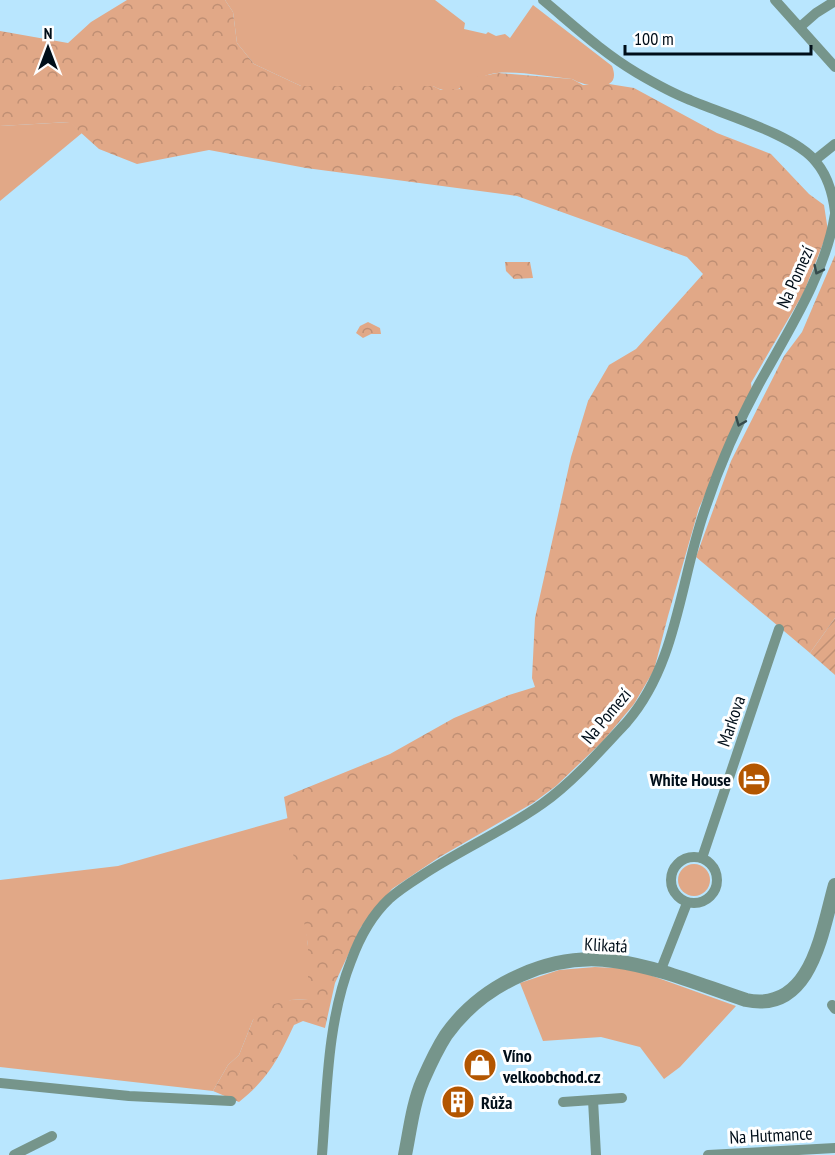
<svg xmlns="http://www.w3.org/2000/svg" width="835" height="1155" font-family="'PT Sans Narrow',sans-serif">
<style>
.grass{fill:#e1a887}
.forest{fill:url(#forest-crowns)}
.garden{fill:url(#garden-furrows)}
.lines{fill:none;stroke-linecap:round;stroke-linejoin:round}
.minor{stroke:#76958b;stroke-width:10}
.tertiary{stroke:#76958b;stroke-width:14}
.oneway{stroke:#354b4c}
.labels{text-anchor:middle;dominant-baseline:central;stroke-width:6;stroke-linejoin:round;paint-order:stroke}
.street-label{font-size:18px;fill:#000e19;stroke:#fff}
.poi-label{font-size:18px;font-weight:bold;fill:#000e19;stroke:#fff;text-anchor:start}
</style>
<defs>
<pattern id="forest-crowns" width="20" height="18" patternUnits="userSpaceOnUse" patternTransform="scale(1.5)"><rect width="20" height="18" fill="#e1a887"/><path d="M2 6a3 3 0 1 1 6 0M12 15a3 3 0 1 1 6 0" fill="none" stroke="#bf8f74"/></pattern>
<pattern id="garden-furrows" width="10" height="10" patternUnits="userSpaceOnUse" patternTransform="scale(1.5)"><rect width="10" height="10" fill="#e1a887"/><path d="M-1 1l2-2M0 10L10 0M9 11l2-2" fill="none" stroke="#bf8f74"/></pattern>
</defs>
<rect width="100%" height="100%" fill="#b9e6fe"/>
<g class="grass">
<path d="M 225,0 L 435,0 L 465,23 L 464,29 L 486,34 L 488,32 L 496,36 L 505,34 L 510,38 L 533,5 L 612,66 C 623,94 586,87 572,79 C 551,77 518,71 497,73 C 472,75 459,101 433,86 L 301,86 L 254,64 L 237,43 L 233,12 Z"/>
<path d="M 70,122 L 82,133 L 0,201 L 0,126 Z"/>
<path d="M 288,818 L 305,918 L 308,946 L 308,999 L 291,1000 L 253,1020 L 239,1055 L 228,1065 L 213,1091 L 0,1067 L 0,880 L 118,866 Z"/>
<circle cx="694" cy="880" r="16"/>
<path d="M 595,967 L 633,969 L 736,1006 L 680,1067 L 664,1079 L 640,1047 L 601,1037 L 543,1041 L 520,983 L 559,970 Z"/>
</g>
<g class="forest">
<path d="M 127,0 L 225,0 L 233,12 L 237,43 L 254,64 L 301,86 L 433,86 L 441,90 L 460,89 L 461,80 L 498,73 L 572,79 L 583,85 L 609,84 L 634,88 L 717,133 L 771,154 L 809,194 L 824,205 L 828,231 L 804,292 L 751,383 L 752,393 L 699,508 L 668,616 L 654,670 L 634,704 L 603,741 L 556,786 L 533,803 L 438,858 L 392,889 L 361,927 L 335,983 L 325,1028 L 303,1021 L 294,1025 C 278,1059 269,1078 239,1102 L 213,1091 L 228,1065 L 239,1055 L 253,1020 L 270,1005 L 291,1000 L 308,999 L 308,946 L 284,797 L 390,754 L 454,718 L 509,695 L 535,687 L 532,678 L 535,618 L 571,457 L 588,401 L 609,365 L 636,349 L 703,274 L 687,257 L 517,196 L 306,168 L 209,150 L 137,164 L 99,149 L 69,122 L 0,126 L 0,31 L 68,43 L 91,22 Z"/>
<path d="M 835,255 L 835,618 L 810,653 L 696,557 L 731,461 L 784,356 L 802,332 Z"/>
<path d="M 505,262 L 530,262 L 533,278 L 514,279 L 506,271 Z"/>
<path d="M 368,322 L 380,328 L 381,334 L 371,334 L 363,338 L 356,333 L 360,326 Z"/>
</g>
<path class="garden" d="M 835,618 L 835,675 L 810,653 Z"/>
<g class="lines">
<g class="minor">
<path d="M 543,0 C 573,25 603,53 637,73 C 654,83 672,93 690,100 C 722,114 796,135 816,162 C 827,175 833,195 835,212"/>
<path d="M 775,0 L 835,67"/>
<path d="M 800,27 L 816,13 L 835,1"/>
<path d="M 815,160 L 835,144"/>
<circle cx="694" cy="880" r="23"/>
<path d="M 702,858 L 779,629"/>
<path d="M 660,972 L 687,903"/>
<path d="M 832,1005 L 835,1009"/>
<path d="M 0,1083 L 129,1096 L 231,1101"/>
<path d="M 593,1100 L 596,1155"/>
<path d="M 563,1102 L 622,1098"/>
<path d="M 14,1155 L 52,1136"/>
<path d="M 322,1155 C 327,1091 327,1022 351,961 C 359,939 372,915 389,899 C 399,890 410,883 421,876 C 460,850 504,831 542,804 C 572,783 602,749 627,722 C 677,664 680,582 704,512 C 720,463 742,413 768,368 C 795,320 826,269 835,214"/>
<path d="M 708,1155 L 835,1148"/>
</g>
<path class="tertiary" d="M 405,1155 C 410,1130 413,1103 423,1080 C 430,1064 437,1049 446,1035 C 483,983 552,952 614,961 C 659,967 703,986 746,1000 C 812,1014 822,930 835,885"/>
</g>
<defs><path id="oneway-chevron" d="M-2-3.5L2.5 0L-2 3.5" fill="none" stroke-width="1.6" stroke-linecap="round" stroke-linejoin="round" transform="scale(1.5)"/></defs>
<g class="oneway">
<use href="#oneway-chevron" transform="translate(818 270) rotate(116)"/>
<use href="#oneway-chevron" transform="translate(740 422) rotate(112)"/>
</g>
<defs>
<g id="hotel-disc" transform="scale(1.725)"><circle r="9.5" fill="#b35600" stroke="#fff"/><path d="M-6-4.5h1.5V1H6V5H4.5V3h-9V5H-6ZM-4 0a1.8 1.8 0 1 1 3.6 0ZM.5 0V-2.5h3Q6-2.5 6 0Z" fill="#fff"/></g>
<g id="shop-disc" transform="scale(1.725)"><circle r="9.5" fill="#b35600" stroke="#fff"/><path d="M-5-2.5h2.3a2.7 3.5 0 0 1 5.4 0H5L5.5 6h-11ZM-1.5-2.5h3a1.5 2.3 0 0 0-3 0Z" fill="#fff"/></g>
<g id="building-disc" transform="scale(1.725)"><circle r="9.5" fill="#b35600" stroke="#fff"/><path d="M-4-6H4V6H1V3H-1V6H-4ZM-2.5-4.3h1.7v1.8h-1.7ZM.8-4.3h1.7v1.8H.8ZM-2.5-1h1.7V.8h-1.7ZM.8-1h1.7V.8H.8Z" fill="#fff"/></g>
</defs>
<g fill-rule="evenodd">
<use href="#hotel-disc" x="754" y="779"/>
<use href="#shop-disc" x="480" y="1065"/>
<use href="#building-disc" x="458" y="1102"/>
</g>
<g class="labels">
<g class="street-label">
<text transform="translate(795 277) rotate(-66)">Na Pomezí</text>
<text transform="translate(606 716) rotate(-50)">Na Pomezí</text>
<text transform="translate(731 721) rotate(-71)">Markova</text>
<text transform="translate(606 945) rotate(3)">Klikatá</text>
<text transform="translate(771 1135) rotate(-3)">Na Hutmance</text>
</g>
<g class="poi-label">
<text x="731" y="779" text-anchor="end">White House</text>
<text x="503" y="1055">Víno<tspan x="503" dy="21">velkoobchod.cz</tspan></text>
<text x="481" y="1102">Růža</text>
</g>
</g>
<g transform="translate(48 48)" stroke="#ffffff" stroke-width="4.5" paint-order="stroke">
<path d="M0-4.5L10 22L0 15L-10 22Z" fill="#000e19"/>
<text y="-9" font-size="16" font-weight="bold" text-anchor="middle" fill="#000e19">N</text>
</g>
<path d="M625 45v9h186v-9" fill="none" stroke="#000e19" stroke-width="3"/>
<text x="634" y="45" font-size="18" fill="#000e19" stroke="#ffffff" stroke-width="4.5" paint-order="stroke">100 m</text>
</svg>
